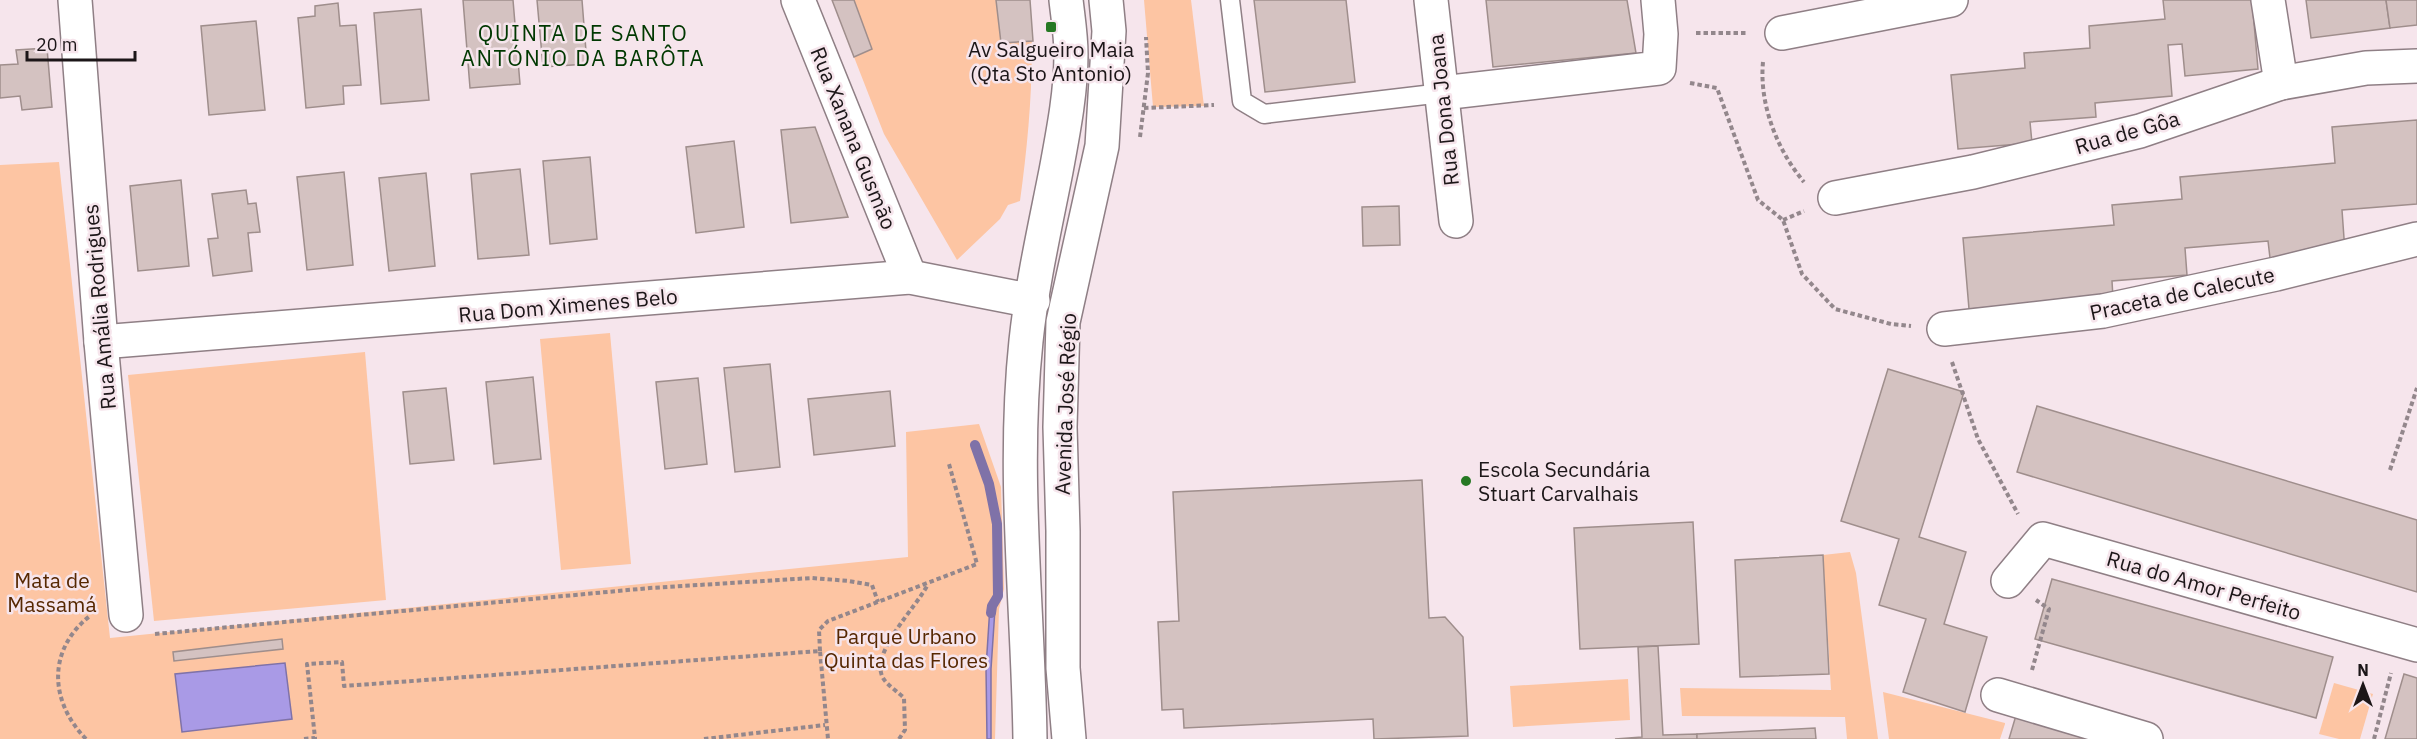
<svg xmlns="http://www.w3.org/2000/svg" width="2417" height="739" font-family="'IBM Plex Sans',sans-serif">
<style>
.green{fill:#fdc5a3}
.water{fill:#a99ae6;stroke:#7f72a8;stroke-width:1.5}
.lines{fill:none;stroke-linecap:round;stroke-linejoin:round}
.stream{stroke:#7f72a8;stroke-width:10}
.building{fill:#d4c2c1;stroke:#9f8e8c;stroke-width:1.5}
.lane-casing{stroke:#8f7f85;stroke-width:21}
.street-casing{stroke:#8f7f85;stroke-width:36}
.secondary-casing{stroke:#8f7f85;stroke-width:36}
.path{stroke:#93878c;stroke-width:4;stroke-dasharray:4.5 3;stroke-linecap:butt}
.lane{stroke:#fff;stroke-width:18}
.street{stroke:#fff;stroke-width:33}
.secondary{stroke:#fff;stroke-width:33}
.poi-dot{fill:#267823;stroke:#f6e5ec;stroke-width:2}
.labels{text-anchor:middle;dominant-baseline:central;stroke-width:5;stroke-linejoin:round;paint-order:stroke}
.poi-label{font-size:21px;fill:#1c1618;stroke:#f6e5ec}
.street-label{font-size:21px;fill:#1c1618;stroke:#f6e5ec}
.park-label{font-size:21px;fill:#562701;stroke:#f6e5ec}
.neighbourhood-label{font-size:22px;letter-spacing:1.5px;fill:#003801;stroke:#f6e5ec}
</style>
<rect width="100%" height="100%" fill="#f6e5ec"/>
<g class="green">
<path d="M 854,0 L 1030,0 C 1035,67 1029,135 1020,201 L 1008,205 L 1000,219 L 957,260 L 884,134 L 854,57 L 872,49 Z"/>
<path d="M 1144,0 L 1191,0 L 1204,106 L 1153,107 Z"/>
<path d="M 59,162 L 110,638 L 908,557 L 906,432 L 979,424 L 1001,487 L 1004,589 L 999,609 L 995,739 L 0,739 L 0,165 Z"/>
<path d="M 610,333 L 631,564 L 561,570 L 540,339 Z"/>
<path d="M 365,352 L 386,600 L 154,621 L 128,375 Z"/>
<path d="M 1850,552 L 1856,573 L 1878,739 L 1847,739 L 1845,717 L 1682,716 L 1680,688 L 1831,690 L 1823,555 Z"/>
<path d="M 1628,679 L 1630,720 L 1513,727 L 1510,686 Z"/>
<path d="M 2334,683 L 2373,694 L 2360,739 L 2339,739 L 2319,734 Z"/>
<path d="M 1883,692 L 2005,723 L 2005,724 L 2000,739 L 1889,739 Z"/>
</g>
<g class="water">
<path d="M 998,601 L 995,609 L 991,669 L 991,739 L 987,739 L 986,668 L 990,606 L 991,602 Z"/>
<path d="M 285,663 L 292,719 L 182,732 L 175,674 Z"/>
</g>
<g class="lines">
<path class="stream" d="M 975,445 L 989,484 L 997,524 L 998,596 L 992,606 L 991,613"/>
</g>
<g class="building">
<path d="M 463,0 L 513,0 L 520,84 L 470,88 Z"/>
<path d="M 537,0 L 582,0 L 587,64 L 543,67 Z"/>
<path d="M 832,0 L 854,0 L 872,49 L 854,57 Z"/>
<path d="M 996,0 L 1030,0 L 1033,41 L 1001,43 Z"/>
<path d="M 1254,0 L 1346,0 L 1355,82 L 1265,92 Z"/>
<path d="M 1486,0 L 1627,0 L 1636,53 L 1493,67 Z"/>
<path d="M 2163,0 L 2252,0 L 2258,69 L 2185,76 L 2182,44 L 2168,45 L 2172,96 L 2095,103 L 2096,117 L 2030,122 L 2032,143 L 1958,149 L 1951,75 L 2025,68 L 2024,53 L 2090,48 L 2089,26 L 2165,19 Z"/>
<path d="M 2306,0 L 2386,0 L 2390,28 L 2311,38 Z"/>
<path d="M 2386,0 L 2417,0 L 2417,25 L 2390,28 Z"/>
<path d="M 338,3 L 340,26 L 356,25 L 361,85 L 343,86 L 344,104 L 306,108 L 298,18 L 315,16 L 315,6 Z"/>
<path d="M 421,9 L 429,100 L 381,104 L 374,13 Z"/>
<path d="M 256,21 L 265,110 L 209,115 L 201,26 Z"/>
<path d="M 47,48 L 52,107 L 22,110 L 20,96 L 0,98 L 0,65 L 18,64 L 16,50 Z"/>
<path d="M 2417,120 L 2417,204 L 2342,210 L 2345,252 L 2270,258 L 2268,241 L 2185,248 L 2187,275 L 2112,281 L 2113,298 L 1969,309 L 1963,238 L 2114,225 L 2112,205 L 2182,199 L 2180,177 L 2335,163 L 2332,127 Z"/>
<path d="M 815,127 L 848,217 L 791,223 L 781,130 Z"/>
<path d="M 734,141 L 744,227 L 696,233 L 686,147 Z"/>
<path d="M 590,157 L 597,239 L 550,244 L 543,161 Z"/>
<path d="M 520,169 L 529,255 L 478,259 L 471,174 Z"/>
<path d="M 344,172 L 353,265 L 307,270 L 297,177 Z"/>
<path d="M 426,173 L 435,266 L 389,271 L 379,178 Z"/>
<path d="M 181,180 L 189,266 L 138,271 L 130,186 Z"/>
<path d="M 246,190 L 248,204 L 256,203 L 260,232 L 248,233 L 252,271 L 213,276 L 208,239 L 218,238 L 212,194 Z"/>
<path d="M 1399,206 L 1400,245 L 1363,246 L 1362,207 Z"/>
<path d="M 770,364 L 780,467 L 735,472 L 724,368 Z"/>
<path d="M 1888,369 L 1964,392 L 1919,537 L 1966,552 L 1944,624 L 1987,637 L 1965,712 L 1903,692 L 1926,619 L 1879,605 L 1899,539 L 1841,521 Z"/>
<path d="M 533,377 L 541,459 L 494,464 L 486,382 Z"/>
<path d="M 698,378 L 707,464 L 665,469 L 656,382 Z"/>
<path d="M 446,388 L 454,460 L 410,464 L 403,392 Z"/>
<path d="M 890,391 L 895,446 L 814,455 L 808,399 Z"/>
<path d="M 2037,406 L 2417,520 L 2417,592 L 2017,472 Z"/>
<path d="M 1422,480 L 1429,618 L 1445,617 L 1463,637 L 1468,736 L 1374,739 L 1373,719 L 1184,728 L 1183,709 L 1162,710 L 1158,622 L 1179,621 L 1173,492 Z"/>
<path d="M 1693,522 L 1699,644 L 1580,649 L 1574,528 Z"/>
<path d="M 1823,555 L 1829,674 L 1740,677 L 1735,560 Z"/>
<path d="M 2052,579 L 2333,657 L 2316,718 L 2035,639 Z"/>
<path d="M 282,639 L 283,649 L 174,661 L 173,652 Z"/>
<path d="M 1658,646 L 1663,735 L 1697,734 L 1697,739 L 1615,739 L 1642,737 L 1638,647 Z"/>
<path d="M 2404,674 L 2417,678 L 2417,739 L 2385,739 Z"/>
<path d="M 2017,712 L 2087,734 L 2085,739 L 2009,739 Z"/>
<path d="M 1815,728 L 1816,739 L 1697,739 L 1697,734 Z"/>
</g>
<g class="lines">
<g class="lane-casing">
<path id="lane" d="M 1230,0 L 1242,101 L 1264,114 L 1442,93"/>
</g>
<g class="street-casing">
<g id="street">
<path d="M 75,0 L 101,342 L 126,615"/>
<path d="M 798,0 L 910,277"/>
<path d="M 1431,0 L 1456,221"/>
<path d="M 2268,0 L 2281,83"/>
<path d="M 1782,33 L 1951,0"/>
<path d="M 1442,93 L 1659,68 L 1661,34 L 1658,0"/>
<path d="M 1835,198 L 1973,172 L 2140,131 L 2281,83 L 2366,68 L 2417,66"/>
<path d="M 1944,329 L 2103,311 L 2276,274 L 2417,239"/>
<path d="M 101,342 L 910,277 L 1033,301"/>
<path d="M 2008,581 L 2043,539 L 2417,645"/>
<path d="M 1998,695 L 2146,739"/>
</g>
</g>
<g class="secondary-casing">
<g id="secondary">
<path d="M 1030,739 C 1028,606 1012,473 1026,341 C 1032,284 1045,227 1056,171 C 1063,133 1071,93 1071,54 C 1071,36 1068,18 1066,0"/>
<path d="M 1069,739 L 1063,668 L 1063,531 L 1060,427 L 1063,322 L 1102,146 L 1109,31 L 1106,0"/>
</g>
</g>
<g class="path">
<path d="M 1696,33 L 1748,33"/>
<path d="M 1763,62 C 1759,104 1777,150 1804,182"/>
<path d="M 1690,83 L 1717,88 L 1758,200 L 1783,220 L 1802,274 L 1835,309 L 1891,324 L 1911,326"/>
<path d="M 1144,108 L 1214,105"/>
<path d="M 1140,137 L 1148,73 L 1146,37"/>
<path d="M 1783,220 L 1804,211"/>
<path d="M 1952,362 L 1978,439 L 2018,514"/>
<path d="M 2390,470 L 2417,388"/>
<path d="M 155,634 L 650,588 L 812,578 L 849,581 L 872,585 L 878,602"/>
<path d="M 820,651 L 819,630 L 828,621 L 977,564 L 949,464"/>
<path d="M 2032,670 L 2049,609 L 2036,600"/>
<path d="M 86,739 C 49,701 47,649 91,615"/>
<path d="M 304,739 L 315,738 L 307,664 L 342,662 L 344,686 L 820,651 L 828,739"/>
<path d="M 704,739 L 825,725"/>
<path d="M 899,739 L 905,730 L 904,698 C 898,692 887,685 883,678 C 869,653 917,607 928,584"/>
<path d="M 2374,739 L 2391,673"/>
</g>
<use href="#lane" class="lane"/>
<use href="#street" class="street"/>
<use href="#secondary" class="secondary"/>
</g>
<g class="poi-dot">
<rect x="1045" y="21" width="12" height="12" rx="3"/>
<circle cx="1466" cy="481" r="6"/>
</g>
<g class="labels">
<g class="poi-label">
<text x="1051" y="49">Av Salgueiro Maia<tspan x="1051" dy="24">(Qta Sto Antonio)</tspan></text>
<text x="1478" y="469" text-anchor="start">Escola Secundária<tspan x="1478" dy="24">Stuart Carvalhais</tspan></text>
</g>
<g class="street-label">
<text transform="translate(1443 110) rotate(-96)">Rua Dona Joana</text>
<text transform="translate(2127 132) rotate(-16)">Rua de Gôa</text>
<text transform="translate(854 138) rotate(68)">Rua Xanana Gusmão</text>
<text transform="translate(2182 293) rotate(-12)">Praceta de Calecute</text>
<text transform="translate(568 305) rotate(-5)">Rua Dom Ximenes Belo</text>
<text transform="translate(99 307) rotate(-95)">Rua Amália Rodrigues</text>
<text transform="translate(1065 404) rotate(-88)">Avenida José Régio</text>
<text transform="translate(2204 585) rotate(16)">Rua do Amor Perfeito</text>
</g>
<g class="park-label">
<text x="52" y="580">Mata de<tspan x="52" dy="24">Massamá</tspan></text>
<text x="906" y="636">Parque Urbano<tspan x="906" dy="24">Quinta das Flores</tspan></text>
</g>
<g class="neighbourhood-label">
<text x="583" y="32">QUINTA DE SANTO<tspan x="583" dy="25">ANTÓNIO DA BARÔTA</tspan></text>
</g>
</g>
<g transform="translate(2363 685)" stroke="#f6e5ec" stroke-width="4.5" paint-order="stroke">
<path d="M0-4.5L10 22L0 15L-10 22Z" fill="#1c1618"/>
<text y="-9" font-size="16" font-weight="bold" text-anchor="middle" fill="#1c1618">N</text>
</g>
<path d="M27 51v9h108v-9" fill="none" stroke="#1c1618" stroke-width="3"/>
<text x="36" y="51" font-size="18" fill="#1c1618" stroke="#f6e5ec" stroke-width="4.5" paint-order="stroke">20 m</text>
</svg>
